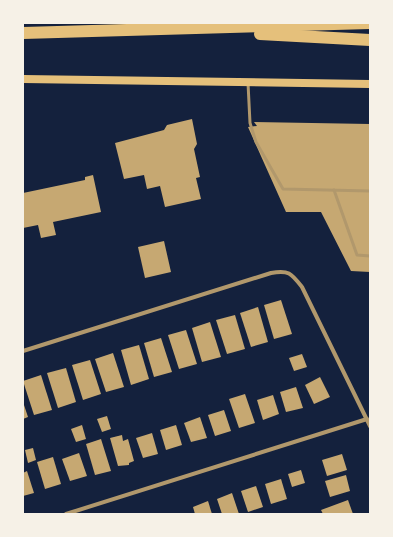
<svg xmlns="http://www.w3.org/2000/svg" width="393" height="537" font-family="'Fira Sans',sans-serif">
<style>
.building{fill:#c6a872}
.lines{fill:none;stroke-linecap:round;stroke-linejoin:round}
.service{stroke:#b1986c;stroke-width:3}
.minor{stroke:#b1986c;stroke-width:4}
.secondary{stroke:#e5c07b;stroke-width:8}
.motorway{stroke:#e5c07b;stroke-width:12}
</style>
<rect width="100%" height="100%" fill="#14213d"/>
<g class="building">
<path d="M 192,119 L 197,144 L 194,149 L 200,177 L 196,178 L 201,199 L 165,207 L 160,186 L 147,189 L 144,175 L 124,179 L 115,143 L 164,130 L 167,125 Z"/>
<path d="M 254,122 L 370,124 L 370,272 L 351,271 L 321,212 L 286,212 L 248,127 L 257,126 Z"/>
<path d="M 93,175 L 101,212 L 53,222 L 56,235 L 41,238 L 38,225 L 23,228 L 23,193 L 85,180 L 85,177 Z"/>
<path d="M 164,241 L 171,272 L 145,278 L 138,247 Z"/>
<path d="M 281,300 L 292,334 L 274,339 L 264,305 Z"/>
<path d="M 258,307 L 268,342 L 251,347 L 240,313 Z"/>
<path d="M 235,315 L 245,349 L 227,354 L 216,320 Z"/>
<path d="M 210,322 L 221,357 L 202,362 L 192,328 Z"/>
<path d="M 186,330 L 197,364 L 179,369 L 168,335 Z"/>
<path d="M 161,338 L 172,372 L 154,377 L 144,343 Z"/>
<path d="M 139,345 L 149,379 L 131,385 L 121,350 Z"/>
<path d="M 113,353 L 124,387 L 106,392 L 95,359 Z"/>
<path d="M 302,354 L 307,367 L 294,371 L 289,358 Z"/>
<path d="M 90,360 L 101,394 L 83,400 L 72,365 Z"/>
<path d="M 66,368 L 76,402 L 58,408 L 47,373 Z"/>
<path d="M 41,375 L 52,410 L 34,415 L 23,381 Z"/>
<path d="M 320,377 L 330,397 L 314,404 L 305,385 Z"/>
<path d="M 296,387 L 303,408 L 286,412 L 280,392 Z"/>
<path d="M 245,394 L 255,423 L 239,428 L 229,399 Z"/>
<path d="M 273,395 L 279,414 L 263,420 L 257,400 Z"/>
<path d="M 23,402 L 28,417 L 23,419 Z"/>
<path d="M 224,410 L 231,431 L 215,436 L 208,415 Z"/>
<path d="M 107,416 L 111,429 L 102,432 L 97,419 Z"/>
<path d="M 200,417 L 207,438 L 191,442 L 184,423 Z"/>
<path d="M 82,425 L 86,439 L 76,442 L 71,429 Z"/>
<path d="M 176,425 L 182,445 L 166,450 L 160,430 Z"/>
<path d="M 152,433 L 158,454 L 143,458 L 136,438 Z"/>
<path d="M 122,435 L 123,441 L 128,439 L 134,461 L 129,463 L 129,465 L 118,466 L 110,438 Z"/>
<path d="M 101,439 L 111,471 L 95,475 L 86,444 Z"/>
<path d="M 33,448 L 36,460 L 28,463 L 25,450 Z"/>
<path d="M 79,453 L 87,476 L 70,481 L 62,459 Z"/>
<path d="M 342,454 L 347,470 L 327,476 L 322,460 Z"/>
<path d="M 53,457 L 61,484 L 45,489 L 37,462 Z"/>
<path d="M 301,470 L 305,483 L 292,487 L 288,474 Z"/>
<path d="M 27,471 L 34,493 L 23,496 L 23,473 Z"/>
<path d="M 346,475 L 350,491 L 330,497 L 325,481 Z"/>
<path d="M 281,479 L 287,499 L 271,504 L 265,484 Z"/>
<path d="M 256,486 L 263,507 L 248,512 L 241,491 Z"/>
<path d="M 232,493 L 239,514 L 222,514 L 217,499 Z"/>
<path d="M 348,500 L 353,514 L 323,514 L 321,510 Z"/>
<path d="M 208,501 L 212,514 L 195,514 L 193,507 Z"/>
</g>
<g class="lines">
<g class="service">
<path d="M 248,83 L 250,123 L 256,142 L 283,189 L 370,191"/>
<path d="M 334,190 L 357,255 L 370,256"/>
</g>
<g class="minor">
<path d="M 23,351 L 271,273 C 289,270 291,273 302,287 L 370,426"/>
<path d="M 66,514 L 367,419"/>
</g>
<path class="secondary" d="M 23,79 L 370,84"/>
<g class="motorway">
<path d="M 23,33 L 370,23"/>
<path d="M 260,34 L 370,40"/>
</g>
</g>
<rect width="393" height="537" fill="none" stroke="#f6f1e7" stroke-width="48"/>
</svg>
